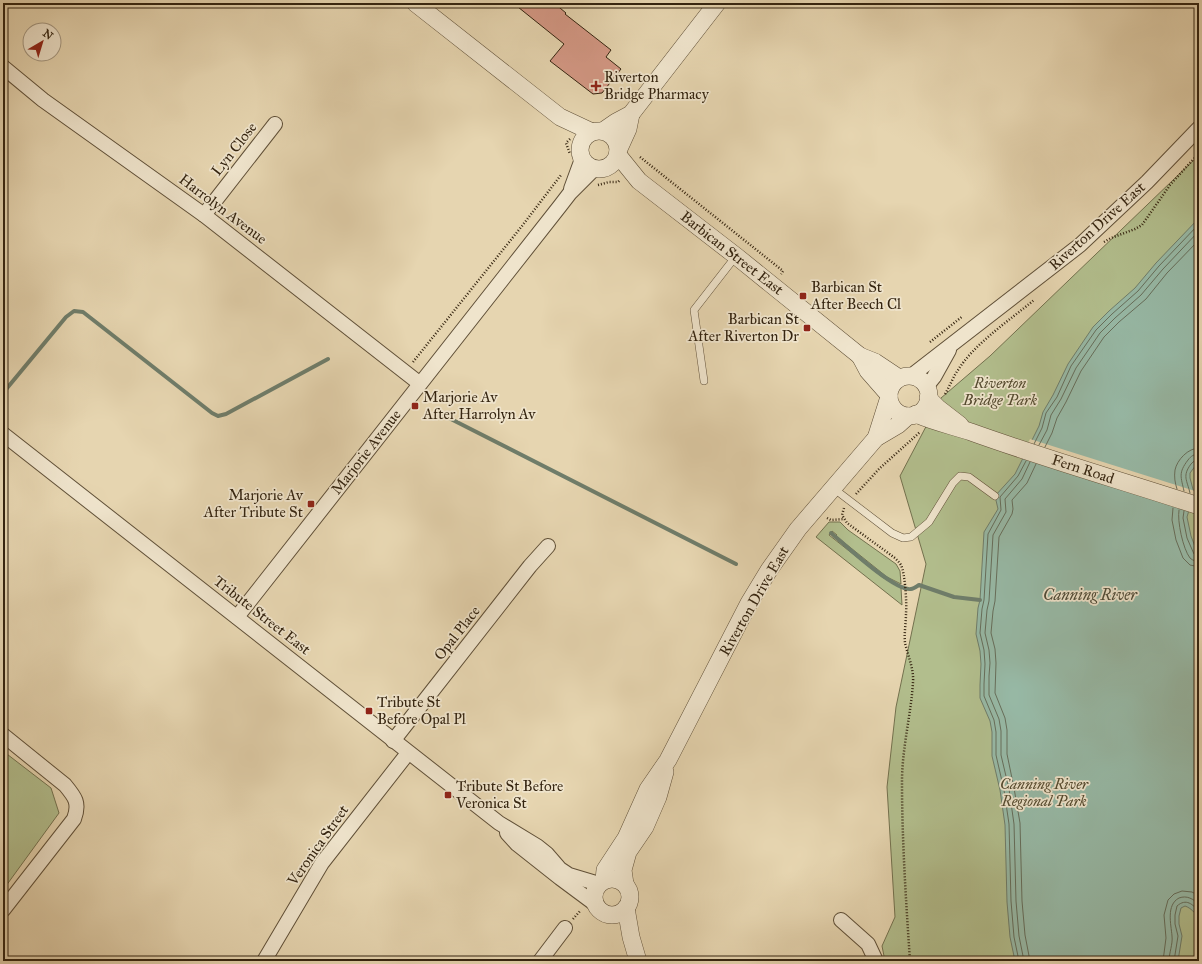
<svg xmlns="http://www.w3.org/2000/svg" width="1202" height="964" font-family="'IM FELL Great Primer',serif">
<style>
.green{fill:#b2be8d;stroke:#73714e}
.water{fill:#97b9a6;stroke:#6f7d6a}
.pier{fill:#e6d5b0}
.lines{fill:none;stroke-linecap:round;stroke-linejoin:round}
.shore{stroke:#666e5b;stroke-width:1}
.stream{stroke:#6f7d6a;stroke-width:4}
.building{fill:#d49885;stroke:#342410}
.service-casing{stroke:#605038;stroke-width:8}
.minor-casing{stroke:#605038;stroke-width:16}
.tertiary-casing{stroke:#605038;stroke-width:18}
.path{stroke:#342410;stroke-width:2.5;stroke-dasharray:1 2;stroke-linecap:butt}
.service{stroke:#efe4cc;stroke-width:7}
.minor{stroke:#efe4cc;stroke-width:14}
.tertiary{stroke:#efe4cc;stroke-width:17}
.poi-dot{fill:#8f2418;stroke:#efe4cc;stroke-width:1.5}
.labels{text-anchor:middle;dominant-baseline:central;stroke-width:3.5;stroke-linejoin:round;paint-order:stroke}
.poi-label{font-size:15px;fill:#342410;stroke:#efe4cc;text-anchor:start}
.street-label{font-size:15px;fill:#342410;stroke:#efe4cc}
.park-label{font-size:15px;font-style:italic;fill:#544a2f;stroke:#efe4cc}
.water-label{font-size:16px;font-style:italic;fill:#4d4936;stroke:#efe4cc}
</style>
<rect width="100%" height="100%" fill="#e6d5b0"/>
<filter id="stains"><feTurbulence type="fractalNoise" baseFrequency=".005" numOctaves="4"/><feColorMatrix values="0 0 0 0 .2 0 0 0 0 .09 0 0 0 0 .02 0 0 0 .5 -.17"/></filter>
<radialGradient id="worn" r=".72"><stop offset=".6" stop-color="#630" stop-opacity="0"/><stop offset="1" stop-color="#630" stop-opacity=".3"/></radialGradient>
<g class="green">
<path d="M 1199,155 L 1199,961 L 885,961 L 882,946 L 895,917 L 887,787 L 896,707 L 926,564 L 900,476 L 941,398 L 990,356 Z"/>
<path d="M 829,522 L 840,522 L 848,530 L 896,564 L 900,571 L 901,584 L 887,577 L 836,536 L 837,535 L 832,531 L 829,535 L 882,577 L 901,588 L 902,605 L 816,537 Z"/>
<path d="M 3,751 L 51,788 L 59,813 L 3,890 Z"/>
</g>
<path class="water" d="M 1199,218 L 1199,461 L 1190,473 L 1190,478 L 1194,493 L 1187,517 L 1191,536 L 1199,557 L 1199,918 C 1195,913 1191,908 1185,906 L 1181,908 L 1179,916 L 1179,924 L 1182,936 L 1178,961 L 1015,961 L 1010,937 L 1007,902 L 1005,825 L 1000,790 L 992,756 L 992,732 L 990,721 L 980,698 L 980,685 L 981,664 L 980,651 L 976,634 L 978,608 L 980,600 L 984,532 L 998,509 L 995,496 L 1015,474 L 1039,426 L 1043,412 L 1053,395 L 1068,364 L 1093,327 L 1109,311 L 1135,288 L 1156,263 Z"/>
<path class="pier" d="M 1030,439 L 1195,491 L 1194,502 L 1020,458 Z"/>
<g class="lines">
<g class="shore">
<path d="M 1034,444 L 1042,428 L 1046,413 L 1057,397 L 1071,366 L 1096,330 L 1112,314 L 1138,291 L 1159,266 L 1199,224"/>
<path d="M 1039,445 L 1047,430 L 1051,415 L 1061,399 L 1076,368 L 1100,333 L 1115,318 L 1141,295 L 1163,269 L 1199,231"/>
<path d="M 1045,447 L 1052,433 L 1057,418 L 1066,402 L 1081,371 L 1104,337 L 1119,322 L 1146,299 L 1167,273 L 1199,240"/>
<path d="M 1177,489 C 1175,483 1174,477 1175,470 C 1177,460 1188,448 1199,448"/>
<path d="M 1184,491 C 1181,477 1178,473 1188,460 C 1191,456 1194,454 1199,454"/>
<path d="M 1190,493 C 1187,480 1182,476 1191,464 C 1194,461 1195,460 1199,459"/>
<path d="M 1173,508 L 1172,520 L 1176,540 L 1183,558 L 1190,565 L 1199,567"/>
<path d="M 1179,510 C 1177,521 1183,549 1190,558 C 1193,561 1196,561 1199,561"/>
<path d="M 1184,511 L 1183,518 L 1187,538 L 1194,554 L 1196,556 L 1199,556"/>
<path d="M 1019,961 L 1014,937 L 1011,901 L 1009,824 L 1004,790 L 996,755 L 996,732 L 994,720 L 984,696 L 984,684 L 985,664 L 984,650 L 980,633 L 982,609 L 984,600 L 988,534 L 1001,510 L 1000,497 L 1018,476 L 1026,461"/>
<path d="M 1024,961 L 1019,936 L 1016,901 L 1014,824 L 1009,789 L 1001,755 L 1001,731 L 999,719 L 989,695 L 989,676 L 990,663 L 989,650 L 985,633 L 987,610 L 989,601 L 993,535 L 1006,512 L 1005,499 L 1022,479 L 1030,462"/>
<path d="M 1030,961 L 1025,935 L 1022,901 L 1020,823 L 1014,788 L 1007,754 L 1007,730 L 1005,718 L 995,693 L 996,663 L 995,649 L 991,633 L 993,611 L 995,601 L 999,537 L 1012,514 L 1013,509 L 1012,500 L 1027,483 L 1036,464"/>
<path d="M 1163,961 L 1166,938 L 1164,915 L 1168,900 L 1174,894 L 1182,891 L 1192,892 L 1199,896"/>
<path d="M 1169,961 C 1169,953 1173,944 1172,936 C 1171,924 1166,905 1179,898 C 1187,895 1193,899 1199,904"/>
<path d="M 1174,961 L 1178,936 L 1175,924 L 1175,915 L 1177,906 C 1186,898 1193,904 1199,912"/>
</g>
<g class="stream">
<path d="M 3,393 L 66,317 L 74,311 L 83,312 L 212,413 L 218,416 L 226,414 L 328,359"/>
<path d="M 441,414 L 736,564"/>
<path d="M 831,533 C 844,544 895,592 911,589 C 914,589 916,587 919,585 L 954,597 L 980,600"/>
</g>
</g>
<path class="building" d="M 513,3 L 554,3 L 566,13 L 565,14 L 611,50 L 606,57 L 621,69 L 602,93 L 593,94 L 550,61 L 564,44 Z"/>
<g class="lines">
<g class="service-casing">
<g id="service">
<path d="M 704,381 L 694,310 L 736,256"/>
<path d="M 833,488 L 892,533 L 903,538 L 911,537 L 929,522 L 953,483 L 960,476 L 969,477 L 995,496"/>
</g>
</g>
<g class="minor-casing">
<g id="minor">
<path d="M 3,67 L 43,100 L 204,215 L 419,383"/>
<path d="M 571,189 L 582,159"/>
<path d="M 204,215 L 275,124"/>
<path d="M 911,376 L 1080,245 L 1147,182 L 1199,128"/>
<path d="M 926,387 L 934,377 L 949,350"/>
<path d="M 3,434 L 499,823 L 537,846 L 547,854 L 560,869 L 569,875 L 599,884"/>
<path d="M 237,617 L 560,206 L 570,193 L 594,169"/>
<path d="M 3,735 L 65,785 C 75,797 80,803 74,819 L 3,910"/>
<path d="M 393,741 L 530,566 L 548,546"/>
<path d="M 507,833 L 517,844 L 560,878 L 595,904"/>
<path d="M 841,920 L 868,944 L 876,961"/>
<path d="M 264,961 L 322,863 L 408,753"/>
<path d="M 540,961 L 565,928"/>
</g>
</g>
<g class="tertiary-casing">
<g id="tertiary">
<path d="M 415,3 L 560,117 L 592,132"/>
<circle cx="599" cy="150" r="19"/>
<path d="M 603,131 L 616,122 L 631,114 L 717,3"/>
<path d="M 618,151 L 628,129 L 631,114"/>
<path d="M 618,155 L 639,181 L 736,256 L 860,356 L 875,362 L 899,378"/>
<path d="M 860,356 L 868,371 L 889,395"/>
<circle cx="909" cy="396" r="20"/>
<path d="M 928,398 L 938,408 L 960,425"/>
<path d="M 916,414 C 934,422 953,426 971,432 C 1046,459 1123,481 1199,506"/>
<path d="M 876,438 L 889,397"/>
<circle cx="612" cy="897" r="18"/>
<path d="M 604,880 L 605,870 L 626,838 L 648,789 L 668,760 L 749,603 L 769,570 L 798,529 L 876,438 L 898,425 L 908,416"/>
<path d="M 625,884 L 623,870 L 628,852 L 645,827 L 658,797 L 665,772"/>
<path d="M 626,908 L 631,937 L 638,961"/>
</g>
</g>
<g class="path">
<path d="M 570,139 L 566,143 L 570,154"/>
<path d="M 640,157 L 783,271 L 781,274"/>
<path d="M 598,185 L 609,182 L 618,182 L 620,180"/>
<path d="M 1104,242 L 1111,238 L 1135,229 L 1142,225 L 1170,185 L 1199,153"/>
<path d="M 930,342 L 963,316"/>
<path d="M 413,362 L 522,226 L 561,175"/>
<path d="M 945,394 C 950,386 953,377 958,370 C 975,343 1010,320 1034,300"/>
<path d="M 856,494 L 879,469 L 920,432"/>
<path d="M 844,508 L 842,515 L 847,523 L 895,558 C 897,560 899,562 901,565 C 905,573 907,604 906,613 C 906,623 904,633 905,643 C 908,656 914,669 913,682 C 911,715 902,748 902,782 C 902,841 906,901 910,961"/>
<path d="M 827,518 L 831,520 L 844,519"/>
<path d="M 573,919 L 581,910"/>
</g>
<use href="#service" class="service"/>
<use href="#minor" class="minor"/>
<use href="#tertiary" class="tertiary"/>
</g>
<g class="poi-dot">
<path d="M594 80h4v4h4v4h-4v4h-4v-4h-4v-4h4z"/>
<rect x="799" y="292" width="8" height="8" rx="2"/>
<rect x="803" y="324" width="8" height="8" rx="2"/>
<rect x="411" y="402" width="8" height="8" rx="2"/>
<rect x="307" y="500" width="8" height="8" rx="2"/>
<rect x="365" y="707" width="8" height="8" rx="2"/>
<rect x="444" y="791" width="8" height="8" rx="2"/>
</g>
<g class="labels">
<g class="poi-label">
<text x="604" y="77">Riverton<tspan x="604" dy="17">Bridge Pharmacy</tspan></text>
<text x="811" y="287">Barbican St<tspan x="811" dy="17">After Beech Cl</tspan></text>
<text x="799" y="319" text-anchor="end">Barbican St<tspan x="799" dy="17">After Riverton Dr</tspan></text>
<text x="423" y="397">Marjorie Av<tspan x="423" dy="17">After Harrolyn Av</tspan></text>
<text x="303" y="495" text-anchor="end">Marjorie Av<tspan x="303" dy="17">After Tribute St</tspan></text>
<text x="377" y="702">Tribute St<tspan x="377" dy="17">Before Opal Pl</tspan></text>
<text x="456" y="786">Tribute St Before<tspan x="456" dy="17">Veronica St</tspan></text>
</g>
<g class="street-label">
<text transform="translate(234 149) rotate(-52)">Lyn Close</text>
<text transform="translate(223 209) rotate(37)">Harrolyn Avenue</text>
<text transform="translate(1097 226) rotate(-42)">Riverton Drive East</text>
<text transform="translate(732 253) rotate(38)">Barbican Street East</text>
<text transform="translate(366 452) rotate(-52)">Marjorie Avenue</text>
<text transform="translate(1083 469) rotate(18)">Fern Road</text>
<text transform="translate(754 601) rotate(-60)">Riverton Drive East</text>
<text transform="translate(262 615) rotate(38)">Tribute Street East</text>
<text transform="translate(457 633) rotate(-52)">Opal Place</text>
<text transform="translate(318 845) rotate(-55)">Veronica Street</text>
</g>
<g class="park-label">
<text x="1000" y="383">Riverton<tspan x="1000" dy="17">Bridge Park</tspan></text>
<text x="1044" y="784">Canning River<tspan x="1044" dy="17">Regional Park</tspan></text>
</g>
<g class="water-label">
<text x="1090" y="594">Canning River</text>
</g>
</g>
<rect width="1202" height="964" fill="none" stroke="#e6d5b0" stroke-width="16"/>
<rect x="4" y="4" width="1194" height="956" fill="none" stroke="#342410" stroke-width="2"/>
<rect x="8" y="8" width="1186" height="948" fill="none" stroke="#342410"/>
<g transform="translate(42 42) rotate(38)"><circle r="19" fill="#efe4cc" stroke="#a49781"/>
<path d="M0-3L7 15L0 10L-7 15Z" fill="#8f2418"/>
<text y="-6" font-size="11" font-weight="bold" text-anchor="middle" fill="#342410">N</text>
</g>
<rect width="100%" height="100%" filter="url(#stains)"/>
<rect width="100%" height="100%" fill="url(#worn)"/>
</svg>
